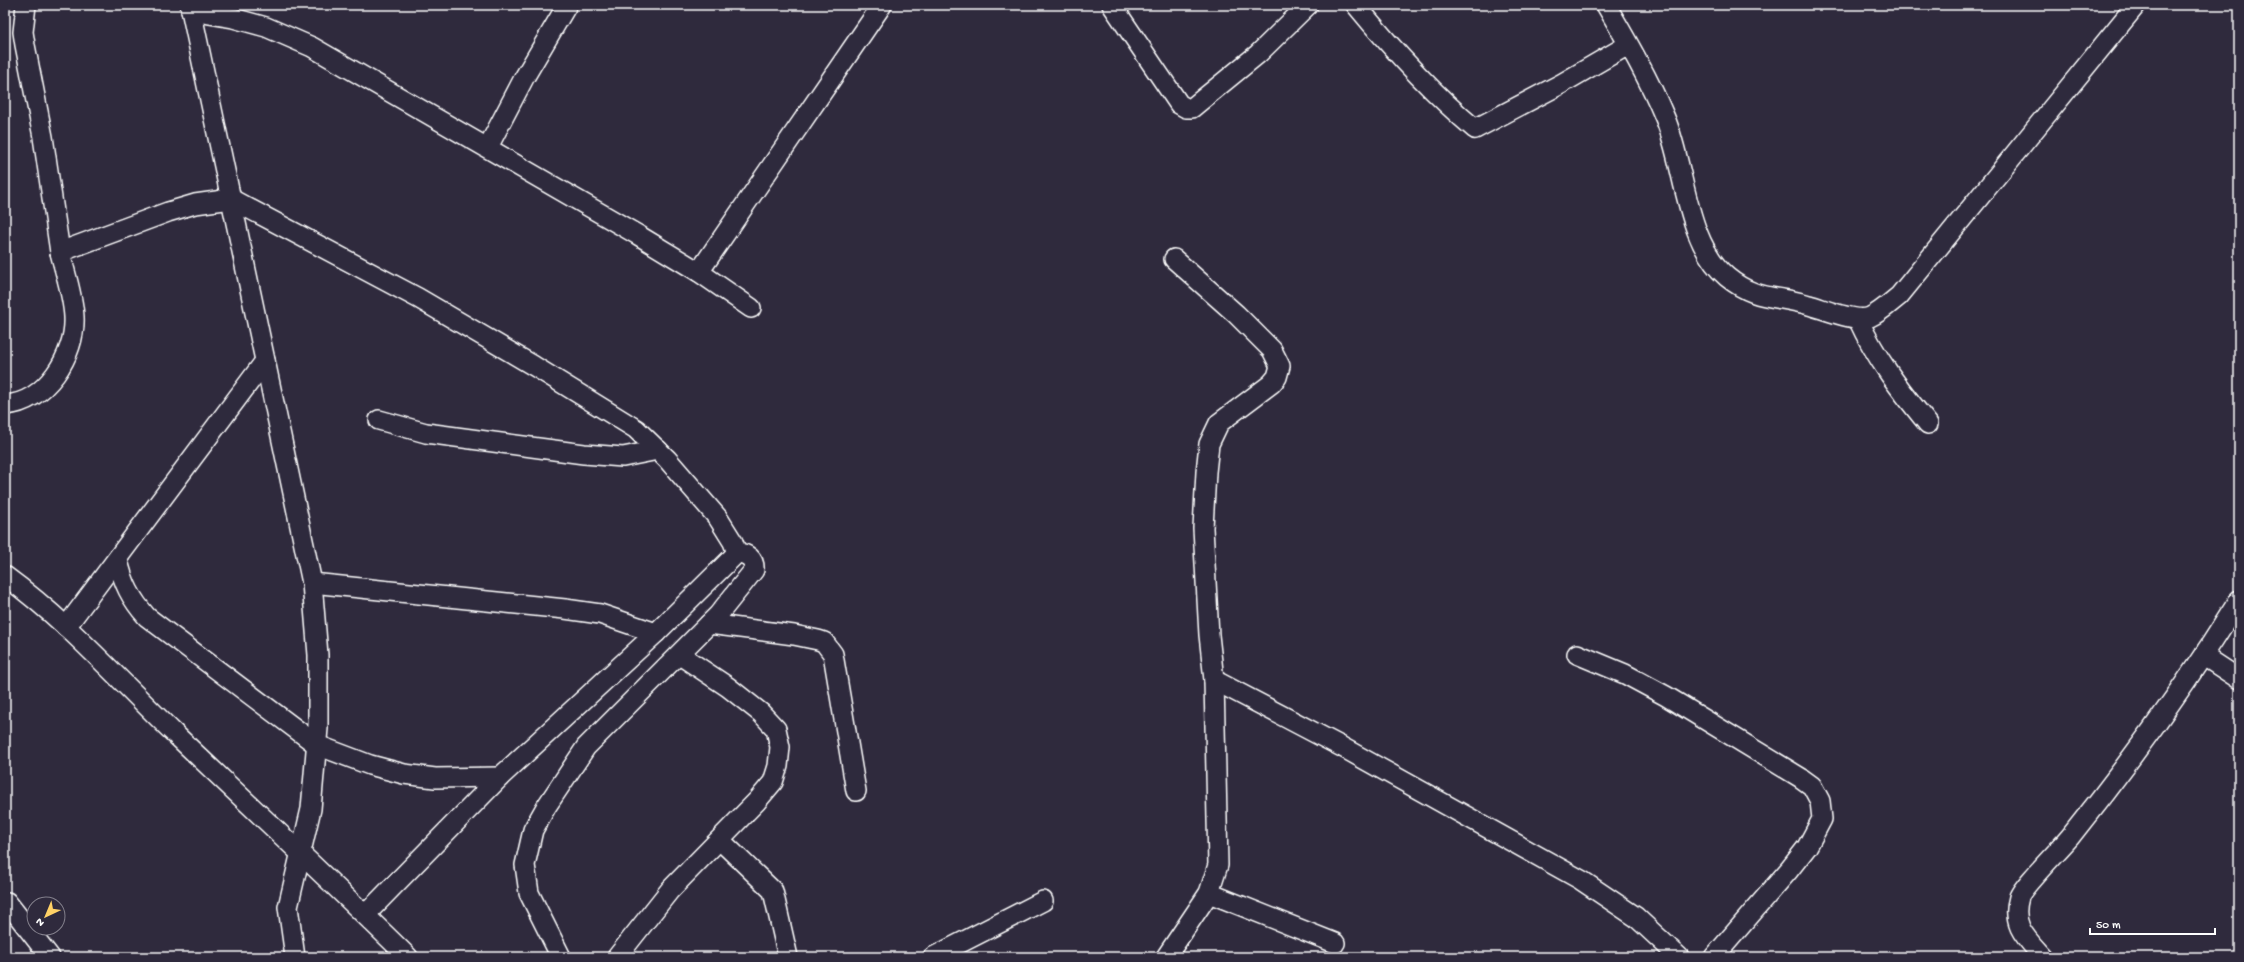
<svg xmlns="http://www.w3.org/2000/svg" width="2244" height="962" font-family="'Gochi Hand',sans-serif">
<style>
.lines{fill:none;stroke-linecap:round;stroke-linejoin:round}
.street-casing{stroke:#fff;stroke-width:22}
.street{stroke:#2f2a3d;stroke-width:19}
</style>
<rect width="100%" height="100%" fill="#2f2a3d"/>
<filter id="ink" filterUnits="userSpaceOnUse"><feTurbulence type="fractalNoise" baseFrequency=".025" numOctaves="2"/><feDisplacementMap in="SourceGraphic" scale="8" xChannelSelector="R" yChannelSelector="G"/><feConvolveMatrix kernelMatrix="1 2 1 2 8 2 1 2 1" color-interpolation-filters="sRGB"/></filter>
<g filter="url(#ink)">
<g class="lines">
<g class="street-casing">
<g id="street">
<path d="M 26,5 L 23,32 L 25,45 L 43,137 L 60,252"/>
<path d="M 190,5 L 312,583 L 318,655 L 318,728 L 311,809 L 288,907 L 295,957"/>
<path d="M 1112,5 L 1179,104 L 1186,108 L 1192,108 L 1198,103 L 1258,54 L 1308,5"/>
<path d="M 1356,5 C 1393,50 1431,92 1475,129 L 1561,84 L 1628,45"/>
<path d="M 1606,5 C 1627,41 1649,79 1665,118 C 1685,165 1685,242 1727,277 C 1756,301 1776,295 1809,305 C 1824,309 1856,323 1870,317 C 1881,312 1890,303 1899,296 L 2136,5"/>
<path d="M 191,11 L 233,18 L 266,27 L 312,47 L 638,235 L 699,272 L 751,308"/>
<path d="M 488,147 L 524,78 L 567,5"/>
<path d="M 699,272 L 882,5"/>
<path d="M 1858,319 C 1876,359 1901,391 1928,424"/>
<path d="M 5,405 C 45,403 76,355 74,317 C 73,295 65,273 60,252 L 168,212 L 195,204 L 231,199 L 418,298 L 534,366 L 636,429 L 667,459 L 718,518 L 733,542 L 737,553 C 747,553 755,559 754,570 L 718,615 L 586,747 L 546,807 L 533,830 L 525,865 L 529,893 L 561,957"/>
<path d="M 379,420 L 426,433 L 584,454 L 623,457 L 658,450"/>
<path d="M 118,560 C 123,583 131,599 147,617 L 317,745 L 370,765 L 404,774 L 435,778 L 500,777"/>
<path d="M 5,576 C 67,621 119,680 174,733 C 252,808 331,881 408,957"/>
<path d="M 312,583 L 565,609 L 600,614 L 656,633"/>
<path d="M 709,624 L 794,635 L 818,640 L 824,642 L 833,654 L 856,791"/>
<path d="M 66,627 L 265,361"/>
<path d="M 1577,654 L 1625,674 L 1666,696 L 1801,778 L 1812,786 L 1820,801 L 1822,819 L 1807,847 L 1789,870 L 1714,957"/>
<path d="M 2204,656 L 2239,679"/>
<path d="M 1214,680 L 1342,747 L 1581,880 L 1636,917 L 1679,957"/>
<path d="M 720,840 L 773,891 L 788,957"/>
<path d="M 1209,893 L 1335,943"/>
<path d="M 7,902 L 50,957"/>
<path d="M 365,915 L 500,777 L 656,633 L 737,553"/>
<path d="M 617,957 L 670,890 L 757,801 L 773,782 L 778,766 L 780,747 L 776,729 L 761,713 L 728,687 L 680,655"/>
<path d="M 933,957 L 1043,901"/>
<path d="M 1166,957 L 1209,893 L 1218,865 L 1214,680 L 1209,635 L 1203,528 L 1206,472 L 1209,444 L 1219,423 L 1271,384 L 1277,377 L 1280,366 L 1272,350 L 1236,314 L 1174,259"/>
<path d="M 2043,957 C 2025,937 2011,925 2019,897 C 2022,887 2061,848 2070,837 C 2131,761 2188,682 2239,600"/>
</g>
</g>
<use href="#street" class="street"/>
</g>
</g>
<rect width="2244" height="962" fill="none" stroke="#2f2a3d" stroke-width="20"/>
<rect x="10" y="10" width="2224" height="942" fill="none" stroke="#fff" stroke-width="1.5" filter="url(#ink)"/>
<g transform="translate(46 916) rotate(224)"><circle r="19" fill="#2f2a3d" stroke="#827f8b"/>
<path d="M0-3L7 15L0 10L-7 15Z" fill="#ffd166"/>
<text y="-6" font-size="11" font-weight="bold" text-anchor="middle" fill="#ffffff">N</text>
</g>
<path d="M2090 928v6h125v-6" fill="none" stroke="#ffffff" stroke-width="2"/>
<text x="2096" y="928" font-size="12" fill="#ffffff" stroke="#2f2a3d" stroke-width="3" paint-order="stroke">50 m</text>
</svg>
